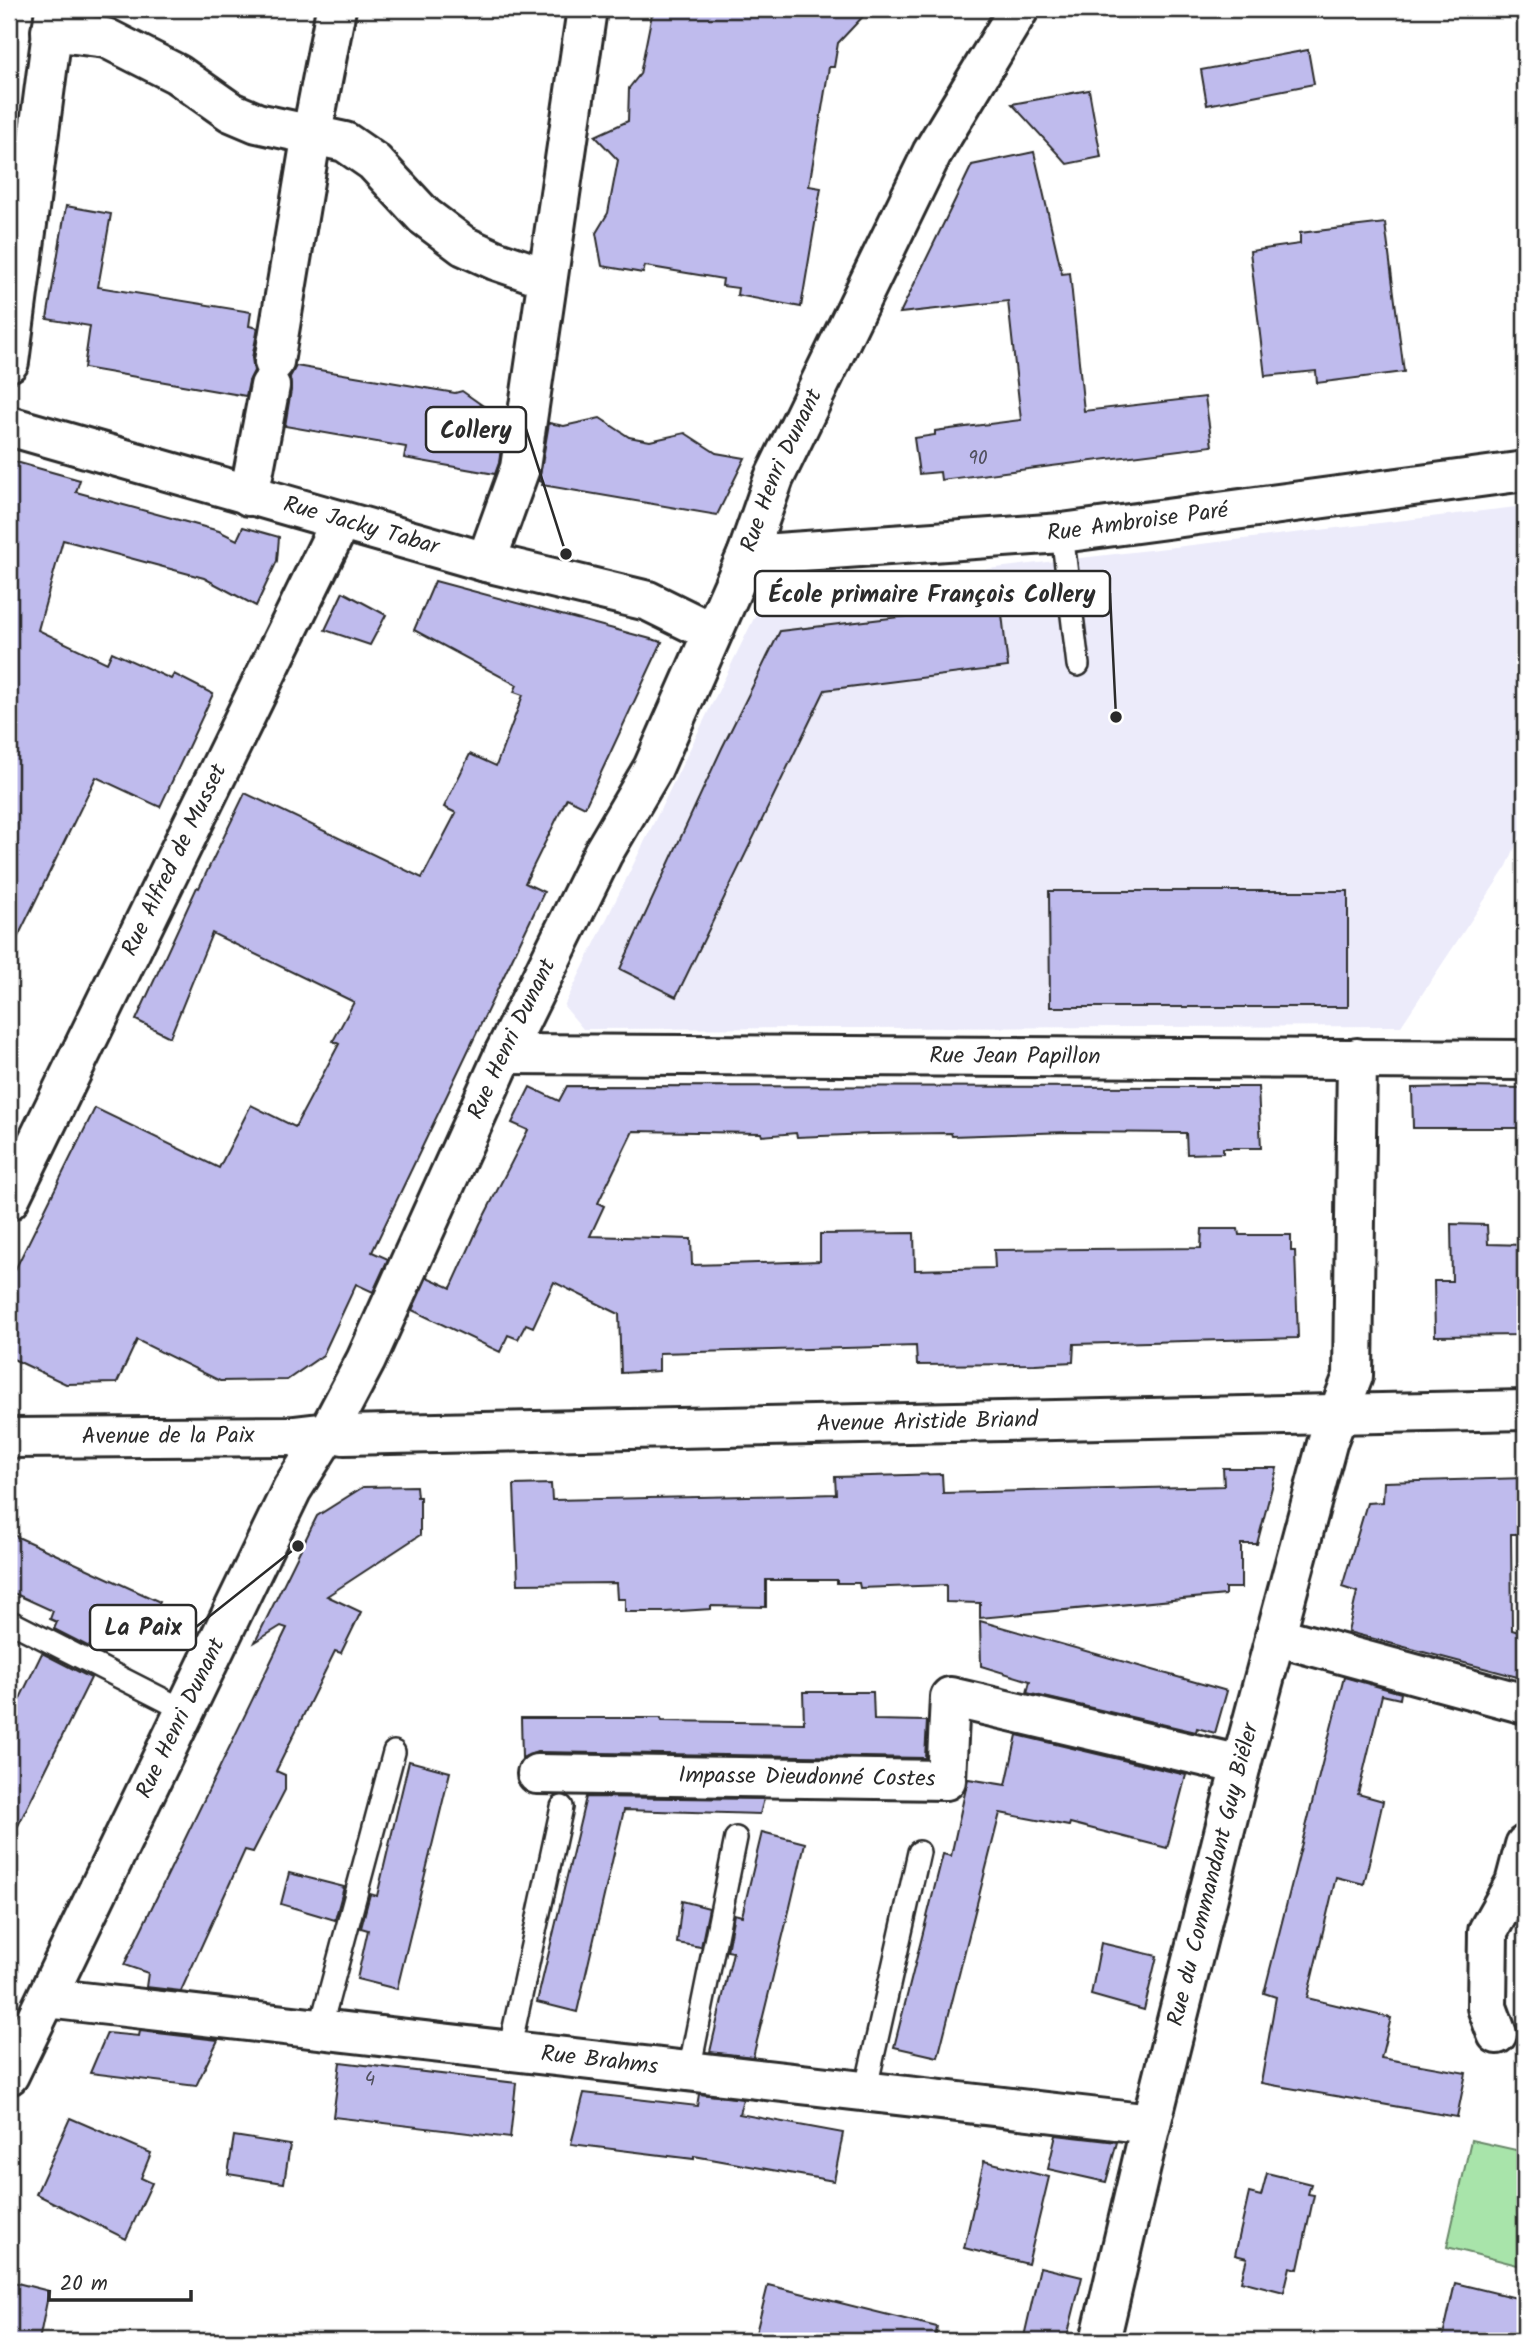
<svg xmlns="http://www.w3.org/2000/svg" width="1534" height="2350" font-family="Kalam,sans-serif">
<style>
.built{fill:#ecebfa}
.green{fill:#a8e4aa;stroke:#6a886a;stroke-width:2}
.building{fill:#bfbbed;stroke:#2b2b2b;stroke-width:2}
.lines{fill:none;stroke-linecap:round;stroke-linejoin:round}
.lane-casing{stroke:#2b2b2b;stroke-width:26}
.street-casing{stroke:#2b2b2b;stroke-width:44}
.lane{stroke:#fff;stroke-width:21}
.street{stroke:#fff;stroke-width:38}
.labels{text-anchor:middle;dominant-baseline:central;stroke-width:5;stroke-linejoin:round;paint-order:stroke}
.number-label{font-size:19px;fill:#504f5c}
.street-label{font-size:23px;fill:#2b2b2b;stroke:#fff}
.leader{fill:none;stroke:#2b2b2b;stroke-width:2.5}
.callout-dot{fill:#2b2b2b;stroke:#fff;stroke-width:2.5}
.callout{fill:#fff;stroke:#2b2b2b;stroke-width:2.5}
.callout-label{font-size:24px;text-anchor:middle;font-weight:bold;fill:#2b2b2b}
</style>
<rect width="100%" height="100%" fill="#fff"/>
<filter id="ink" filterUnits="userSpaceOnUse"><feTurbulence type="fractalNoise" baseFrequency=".0143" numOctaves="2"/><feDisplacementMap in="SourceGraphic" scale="14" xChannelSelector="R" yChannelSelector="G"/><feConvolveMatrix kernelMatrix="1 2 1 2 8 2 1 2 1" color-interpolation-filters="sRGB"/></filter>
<g filter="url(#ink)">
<path class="built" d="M 1525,506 L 1525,824 L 1507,866 L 1401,1026 L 583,1029 L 564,1006 L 758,610 L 783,593 Z"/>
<path class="green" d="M 1471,2140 L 1525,2152 L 1525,2267 L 1447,2247 Z"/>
<g class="building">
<path d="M 653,9 L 870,9 L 838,43 L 834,67 L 829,67 L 809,186 L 821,188 L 801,307 L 737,295 L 738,288 L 722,286 L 723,279 L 645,266 L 643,273 L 602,266 L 596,233 L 608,213 L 618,160 L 595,136 L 628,121 L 629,88 L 640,74 Z"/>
<path d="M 1308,50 L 1314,84 L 1207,105 L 1201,70 Z"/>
<path d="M 1089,90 L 1101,157 L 1067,164 L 1012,104 Z"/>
<path d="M 1034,152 L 1062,274 L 1070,273 L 1084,411 L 1205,397 L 1212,446 L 941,480 L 940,472 L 919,474 L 914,438 L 935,435 L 935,431 L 1021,420 L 1008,301 L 900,313 L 972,165 Z"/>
<path d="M 66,206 L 111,214 L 98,287 L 251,312 L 249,326 L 258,328 L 252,358 L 254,371 L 249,381 L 246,396 L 84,368 L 90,326 L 47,319 Z"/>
<path d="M 1385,223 L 1404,372 L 1317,383 L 1316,371 L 1265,376 L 1250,251 L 1300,244 L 1300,233 Z"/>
<path d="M 296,366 L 455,393 L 462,391 L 492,412 L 506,414 L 499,463 L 495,474 L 404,458 L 406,447 L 285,426 L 291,390 L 290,377 Z"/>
<path d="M 600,418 L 629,437 L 650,441 L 685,433 L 716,453 L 745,458 L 717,515 L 542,485 L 543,482 L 539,481 L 549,423 L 564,426 Z"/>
<path d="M 9,460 L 80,480 L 76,492 L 219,531 L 237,540 L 243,527 L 279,537 L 277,561 L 256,606 L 204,578 L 63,540 L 38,630 L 107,663 L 112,652 L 171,679 L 174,674 L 213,694 L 160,807 L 96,777 L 9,955 Z"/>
<path d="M 435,581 L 662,642 L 585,807 L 567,798 L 525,883 L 544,892 L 372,1252 L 388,1259 L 373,1292 L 356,1284 L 323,1355 L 287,1380 L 220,1381 L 137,1340 L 117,1383 L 66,1384 L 9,1357 L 9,1282 L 95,1108 L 219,1168 L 251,1105 L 295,1127 L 339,1044 L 333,1041 L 354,1002 L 212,933 L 170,1037 L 136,1020 L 197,887 L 199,888 L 245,793 L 422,878 L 456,813 L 444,807 L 470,754 L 496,766 L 523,695 L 514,692 L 517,685 L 414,630 Z"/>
<path d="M 343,592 L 386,615 L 370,645 L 325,630 Z"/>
<path d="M 1001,605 L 1008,667 L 825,690 L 676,997 L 620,969 L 722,748 L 780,631 Z"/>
<path d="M 1049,891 L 1348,891 L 1348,1007 L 1050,1007 Z"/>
<path d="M 567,1086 L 1258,1087 L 1261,1148 L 1223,1148 L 1223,1153 L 1187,1154 L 1186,1133 L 1068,1132 L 952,1136 L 951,1133 L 871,1134 L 797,1137 L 796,1133 L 762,1136 L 761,1133 L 633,1131 L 598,1203 L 604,1206 L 590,1236 L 691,1239 L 692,1265 L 728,1264 L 820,1261 L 820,1234 L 914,1233 L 915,1270 L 995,1268 L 994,1250 L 1201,1248 L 1202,1229 L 1238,1229 L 1239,1235 L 1291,1235 L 1291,1251 L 1295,1251 L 1298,1338 L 1074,1344 L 1073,1362 L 1035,1364 L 917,1365 L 916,1346 L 659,1353 L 659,1371 L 621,1373 L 619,1314 L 554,1282 L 533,1327 L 526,1324 L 518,1339 L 508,1335 L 500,1352 L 412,1310 L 427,1277 L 451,1288 L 480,1224 L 528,1130 L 512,1123 L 530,1087 L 559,1101 Z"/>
<path d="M 1467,1087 L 1525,1088 L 1525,1128 L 1413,1128 L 1412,1088 Z"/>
<path d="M 1451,1224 L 1487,1225 L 1488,1244 L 1525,1245 L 1525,1335 L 1435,1336 L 1434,1281 L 1452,1281 Z"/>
<path d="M 1223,1468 L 1277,1468 L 1257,1544 L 1241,1544 L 1241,1588 L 1225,1588 L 1225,1595 L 980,1618 L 980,1603 L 946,1602 L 946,1585 L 860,1588 L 859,1583 L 837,1583 L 837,1580 L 766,1580 L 766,1607 L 711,1606 L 711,1609 L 665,1612 L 625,1612 L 625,1599 L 617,1599 L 616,1583 L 518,1584 L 514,1485 L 551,1484 L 552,1500 L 799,1495 L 836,1494 L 835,1477 L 942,1474 L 943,1493 L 1224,1486 Z"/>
<path d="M 1525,1478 L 1525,1534 L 1511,1534 L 1512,1630 L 1525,1634 L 1525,1679 L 1348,1632 L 1357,1592 L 1342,1587 L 1367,1503 L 1383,1502 L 1384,1482 Z"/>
<path d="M 416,1486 L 417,1497 L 420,1497 L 420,1535 L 327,1596 L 361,1612 L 341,1653 L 335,1651 L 276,1771 L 285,1775 L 285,1790 L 253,1852 L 245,1850 L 181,1991 L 146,1987 L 148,1973 L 124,1965 L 287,1628 L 281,1626 L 255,1642 L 317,1516 L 363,1487 Z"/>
<path d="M 9,1533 L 160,1602 L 136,1649 L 111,1637 L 103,1654 L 54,1629 L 57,1622 L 50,1619 L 53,1611 L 9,1591 Z"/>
<path d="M 980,1621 L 1227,1691 L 1215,1733 L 1197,1728 L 1196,1732 L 1027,1693 L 1030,1681 L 981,1666 Z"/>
<path d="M 42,1653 L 91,1678 L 9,1844 L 9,1721 Z"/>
<path d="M 1344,1677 L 1401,1693 L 1400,1699 L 1382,1695 L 1358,1794 L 1383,1801 L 1364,1884 L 1336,1877 L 1307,1998 L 1391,2018 L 1381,2058 L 1466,2073 L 1457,2117 L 1261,2083 L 1276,1997 L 1264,1993 Z"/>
<path d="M 803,1692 L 873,1692 L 874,1720 L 927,1721 L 925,1758 L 537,1752 L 522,1758 L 521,1718 L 661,1718 L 662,1721 L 804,1723 Z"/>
<path d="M 1017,1735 L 1186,1775 L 1167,1848 L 1070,1823 L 1069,1826 L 1000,1813 L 938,2057 L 894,2047 L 943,1854 L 951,1856 L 968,1779 L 1006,1785 Z"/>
<path d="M 409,1761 L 450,1772 L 397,1989 L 357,1979 L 368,1930 L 361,1928 L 370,1894 L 377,1896 Z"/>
<path d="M 586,1797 L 764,1799 L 760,1814 L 624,1810 L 577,2012 L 537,2002 Z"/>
<path d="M 762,1832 L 805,1843 L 790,1907 L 753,2057 L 710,2052 L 733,1952 L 727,1951 L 734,1914 L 742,1916 Z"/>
<path d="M 289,1873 L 344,1887 L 335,1920 L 281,1904 Z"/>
<path d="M 682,1901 L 709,1908 L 701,1947 L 677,1943 Z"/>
<path d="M 1101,1943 L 1157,1956 L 1144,2010 L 1091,1995 Z"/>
<path d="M 140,2031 L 218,2040 L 196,2086 L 90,2073 L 107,2033 L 139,2036 Z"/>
<path d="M 340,2062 L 516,2083 L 510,2138 L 333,2117 Z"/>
<path d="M 584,2093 L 697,2106 L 699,2094 L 743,2099 L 739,2114 L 843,2133 L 834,2181 L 694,2156 L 694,2159 L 571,2144 Z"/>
<path d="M 70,2118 L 151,2153 L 141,2178 L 152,2183 L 126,2239 L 36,2194 Z"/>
<path d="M 1056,2135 L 1117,2142 L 1106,2182 L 1048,2169 Z"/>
<path d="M 234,2136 L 290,2145 L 284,2183 L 228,2174 Z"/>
<path d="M 984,2161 L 1049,2177 L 1028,2264 L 964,2248 Z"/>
<path d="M 1267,2173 L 1311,2184 L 1308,2194 L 1314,2195 L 1298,2269 L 1290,2267 L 1284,2292 L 1241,2281 L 1247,2258 L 1235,2255 L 1249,2193 L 1261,2196 Z"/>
<path d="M 1040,2267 L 1082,2277 L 1066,2341 L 1023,2341 Z"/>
<path d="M 9,2281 L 49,2291 L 39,2341 L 9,2341 Z"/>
<path d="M 1455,2283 L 1525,2300 L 1525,2341 L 1442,2341 Z"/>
<path d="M 768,2285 L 937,2327 L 935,2341 L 754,2341 Z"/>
</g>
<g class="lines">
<g class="lane-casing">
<g id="lane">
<path d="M 1062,533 L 1078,665"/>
<path d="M 9,1621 L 186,1711"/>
<path d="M 320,2029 L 394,1752"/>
<path d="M 509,2051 L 562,1807"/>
<path d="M 689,2071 L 736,1838"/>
<path d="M 865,2092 L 919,1852"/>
</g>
</g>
<g class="street-casing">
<g id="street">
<path d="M 51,31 L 106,38 L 177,74 L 231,112 L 257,123 L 345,142 L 374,162 L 424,216 L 464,246 L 495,260 L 547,278"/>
<path d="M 9,362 L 55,9"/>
<path d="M 274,362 L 312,133 L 336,9"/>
<path id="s1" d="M 9,426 L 486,562 L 648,601 L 711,632"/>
<path d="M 249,496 L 270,386"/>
<path id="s2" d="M 747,555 L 1062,533 L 1525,471"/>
<path d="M 486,562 L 520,468 L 587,9"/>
<path id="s3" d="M 504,1054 L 1525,1060"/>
<path id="s4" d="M 9,1200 L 333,537 L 337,520"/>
<path id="s5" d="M 9,1438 L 294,1436 L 328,1432 L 344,1435 L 1525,1410"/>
<path d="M 1275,1636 L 1525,1704"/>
<path id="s6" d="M 537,1774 L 946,1780 L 950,1697 L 1241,1765"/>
<path id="s7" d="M 47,1998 L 1151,2124"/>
<path d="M 1497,2034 L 1487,2007 L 1488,1931 L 1515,1883 L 1525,1845"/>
<path id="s8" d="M 9,2075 L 292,1489 L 328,1432 L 366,1360 L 504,1054 L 603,853 L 653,768 L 747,555 L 774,478 L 932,153 L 1019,9"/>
<path id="s9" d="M 1100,2341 L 1151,2124 L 1241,1765 L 1328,1440 L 1353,1376 L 1357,1058"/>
</g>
</g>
<use href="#lane" class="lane"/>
<use href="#street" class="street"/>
</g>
</g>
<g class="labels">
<g class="number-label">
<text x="978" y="459">90</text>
<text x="370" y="2080">4</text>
</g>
<g class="street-label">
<text stroke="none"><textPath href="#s8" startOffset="1782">Rue Henri Dunant</textPath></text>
<text stroke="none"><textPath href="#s2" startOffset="392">Rue Ambroise Paré</textPath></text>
<text stroke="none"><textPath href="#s1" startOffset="366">Rue Jacky Tabar</textPath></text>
<text stroke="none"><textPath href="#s4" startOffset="378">Rue Alfred de Musset</textPath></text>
<text stroke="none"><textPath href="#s8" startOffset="1152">Rue Henri Dunant</textPath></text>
<text stroke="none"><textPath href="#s3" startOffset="511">Rue Jean Papillon</textPath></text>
<text stroke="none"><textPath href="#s5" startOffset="919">Avenue Aristide Briand</textPath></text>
<text stroke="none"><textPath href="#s5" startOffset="159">Avenue de la Paix</textPath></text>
<text stroke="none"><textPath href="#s8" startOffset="396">Rue Henri Dunant</textPath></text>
<text stroke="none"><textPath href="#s6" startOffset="270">Impasse Dieudonné Costes</textPath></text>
<text stroke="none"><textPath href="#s9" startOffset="480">Rue du Commandant Guy Biéler</textPath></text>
<text stroke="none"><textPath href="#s7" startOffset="556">Rue Brahms</textPath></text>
</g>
</g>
<path class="leader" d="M566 554L526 429M1116 717L1110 593M298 1546L196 1627"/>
<g class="callout-dot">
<circle cx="566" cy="554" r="7"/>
<circle cx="1116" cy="717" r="7"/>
<circle cx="298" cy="1546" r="7"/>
</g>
<g class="callout">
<rect x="426" y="407" width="100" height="45" rx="7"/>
<rect x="755" y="571" width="355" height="45" rx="7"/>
<rect x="90" y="1605" width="106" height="45" rx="7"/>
</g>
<g class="callout-label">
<text x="476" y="438">Collery</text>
<text x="932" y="602">École primaire François Collery</text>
<text x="143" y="1635">La Paix</text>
</g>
<rect width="1534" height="2350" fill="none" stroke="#fff" stroke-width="35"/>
<rect x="18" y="18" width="1499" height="2315" fill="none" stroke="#2b2b2b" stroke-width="2.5" filter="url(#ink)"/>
<path d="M49 2290v10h142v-10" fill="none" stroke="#2b2b2b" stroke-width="3.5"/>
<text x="60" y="2290" font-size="21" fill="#2b2b2b" stroke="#ffffff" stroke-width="5" paint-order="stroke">20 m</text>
</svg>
